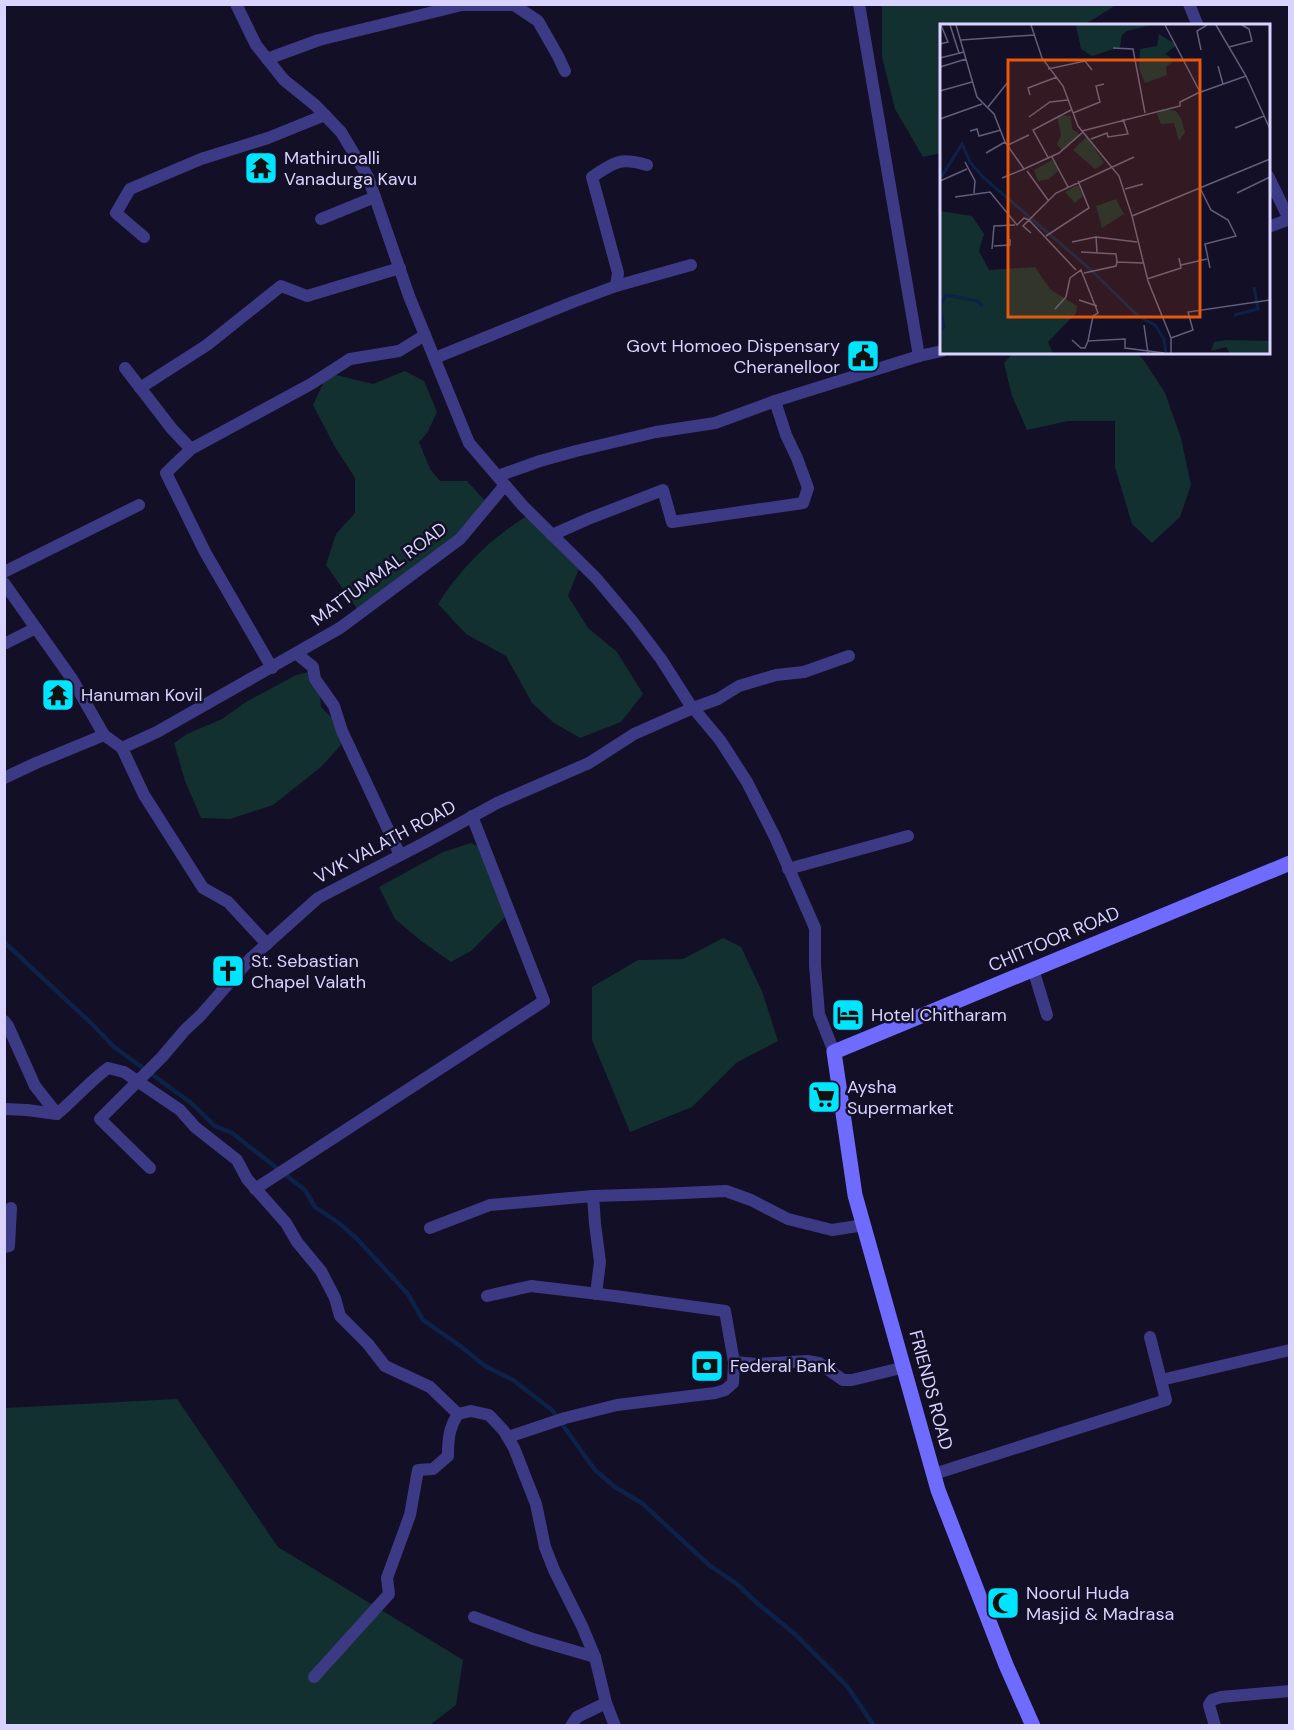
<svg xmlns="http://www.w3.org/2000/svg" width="1294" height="1730" font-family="'DM Sans',sans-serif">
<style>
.green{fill:#12302f}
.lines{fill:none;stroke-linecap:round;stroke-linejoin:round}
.stream{stroke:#0c2248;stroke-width:4.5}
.street{stroke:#3d3a85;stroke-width:12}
.secondary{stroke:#6f6bff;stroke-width:15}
.labels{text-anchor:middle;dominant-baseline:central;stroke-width:5;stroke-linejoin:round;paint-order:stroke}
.poi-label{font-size:18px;fill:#d9d4ff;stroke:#130f26;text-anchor:start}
.street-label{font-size:18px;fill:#d9d4ff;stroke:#130f26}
.inset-river{fill:none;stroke:#0c2248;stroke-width:3}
.inset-road{fill:none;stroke:#625e7d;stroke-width:1.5}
.view{fill:#e8590c;fill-opacity:0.15;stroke:#e8590c;stroke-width:3}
.inset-edge{fill:none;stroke:#d9d4ff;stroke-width:3}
</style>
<rect width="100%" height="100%" fill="#130f26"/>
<g class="green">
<path d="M 882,5 L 882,4 L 1116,5 L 1084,25 L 942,26 L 941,153 L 923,157 L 895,109 L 882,57 Z"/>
<path d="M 1013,353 L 1137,353 L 1145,362 L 1165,393 L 1181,438 L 1191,485 L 1180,517 L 1152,543 L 1132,524 L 1115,467 L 1115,421 L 1068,421 L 1027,430 L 1012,396 L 1004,363 Z"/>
<path d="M 405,371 L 424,381 L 437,412 L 427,433 L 419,442 L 430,469 L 440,481 L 467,481 L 488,504 L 472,524 L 360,613 L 326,565 L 336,534 L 355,513 L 355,478 L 335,447 L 313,405 L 328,373 L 373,384 Z"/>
<path d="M 530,514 L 581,564 L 568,596 L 588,628 L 617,652 L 643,694 L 621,722 L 580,738 L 554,723 L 532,703 L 506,656 L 466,634 L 438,604 C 462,566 492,537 530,514 Z"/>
<path d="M 309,672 L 320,692 L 321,707 L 341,727 L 341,745 L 321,767 L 273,805 L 230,819 L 201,818 L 185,781 L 174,743 L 187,734 L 222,719 L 246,702 L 296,675 Z"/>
<path d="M 471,843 L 486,850 L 506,916 L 471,951 L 451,962 L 420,940 L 395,919 L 379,887 L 443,852 Z"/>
<path d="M 723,938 L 741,947 L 762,991 L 778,1041 L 736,1063 L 692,1107 L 630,1132 L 592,1040 L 592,987 L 638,960 L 683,959 Z"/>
<path d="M 177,1399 L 278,1547 L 463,1660 L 456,1705 L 430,1725 L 5,1726 L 5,1408 Z"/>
</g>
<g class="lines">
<path class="stream" d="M 4,942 L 92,1024 L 114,1047 L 190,1102 L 215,1126 L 232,1133 L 305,1190 L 315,1207 L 339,1223 L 357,1239 L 408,1294 L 423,1320 L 459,1345 L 485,1366 L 513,1380 L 552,1410 L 595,1470 L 615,1487 L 643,1504 L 709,1565 L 737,1584 L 757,1603 L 795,1634 L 847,1686 L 874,1726"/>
<g class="street">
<path d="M 236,4 L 256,45 L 284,80 L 315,105 L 341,132 L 368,177 L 409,296 L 469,443 L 523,506 L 596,578 L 633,622 L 661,659 L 689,703 L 720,740 L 747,782 L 775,837 L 815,928 L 815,965 L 819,1014 L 834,1052"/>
<path d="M 859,4 L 919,356"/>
<path d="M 1189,4 L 1198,26"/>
<path d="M 267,59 L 319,40 L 462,5 L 514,5 L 538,21 L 558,56 L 565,71"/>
<path d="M 1268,176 L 1289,219"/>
<path d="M 321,219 L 375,197"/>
<path d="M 1268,227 L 1290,219"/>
<path d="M 144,237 L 116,213 L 130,189 L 201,159 L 268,138 L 325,115"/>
<path d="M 616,286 L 691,265"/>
<path d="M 435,358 L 573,302 L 616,286 L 618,273 L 592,177 C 615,162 619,157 647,165"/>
<path d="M 125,368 L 172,429 L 191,449"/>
<path d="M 140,388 L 207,345 L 281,286 L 307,296 L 400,268"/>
<path d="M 498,476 L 540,461 L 576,451 L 656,432 L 715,423 L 775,401 L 919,356 L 942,351"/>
<path d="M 552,535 L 588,519 L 663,490 L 672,522 L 803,503 L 808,488 L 797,458 L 786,435 L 775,401"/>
<path d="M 4,572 L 139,505"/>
<path d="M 4,583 L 72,679 L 104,735 L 122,748 L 157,732 L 340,628 L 460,539 L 505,485"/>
<path d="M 4,644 L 36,628"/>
<path d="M 297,654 L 313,667 L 315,679 L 334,706 L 342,731 L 400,855"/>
<path d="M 272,668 L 205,552 L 166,473 L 191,449 L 311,384 L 350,359 L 399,351 L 425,335"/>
<path d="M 122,748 L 144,795 L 203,888 L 228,902 L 267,944"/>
<path d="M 4,778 L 36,763 L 104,735"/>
<path d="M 788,869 L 908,836"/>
<path d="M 1033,969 L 1047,1015"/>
<path d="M 4,1021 L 8,1026 L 35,1086 L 57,1114 C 75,1099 89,1082 108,1068 L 124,1072 L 180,1110 L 195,1127 L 237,1160 L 247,1179 L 286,1223 L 297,1242 L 321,1271 L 335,1298 L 340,1316 L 368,1344 L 385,1366 L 430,1387 L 458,1414"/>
<path d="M 4,1109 L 27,1110 L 57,1114"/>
<path d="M 150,1168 L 100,1119 L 162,1057 L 185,1030 L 201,1015 L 251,958 L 318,898 L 424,843 L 497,803 L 589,763 L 634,734 L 693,708 L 718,699 L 739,686 L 776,675 L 804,672 L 849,656"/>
<path d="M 255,1189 L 544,1001 L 472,816"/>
<path d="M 593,1196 L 660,1194 L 726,1191 L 751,1200 L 788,1219 L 832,1230 L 864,1225"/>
<path d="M 430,1228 L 490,1205 L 593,1196 L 595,1224 L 600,1262 L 596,1294"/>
<path d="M 4,1247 L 9,1246 L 11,1208"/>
<path d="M 487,1296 L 531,1286 L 615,1296 L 725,1311 L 734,1362"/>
<path d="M 1161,1380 L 1290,1350"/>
<path d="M 508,1437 L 565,1418 L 617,1405 L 715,1393 L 725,1390 L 733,1383 L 734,1362 L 757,1364 L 807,1361 L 819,1363 L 843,1380 L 852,1380 L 905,1367"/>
<path d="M 934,1474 L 1166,1400 L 1150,1337"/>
<path d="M 474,1617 L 533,1639 L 595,1657"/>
<path d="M 314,1677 L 389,1594 L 387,1578 L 410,1515 L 418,1470 L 433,1469 L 448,1456 C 448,1439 449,1428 458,1414 L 471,1411 L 489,1415 L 504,1431 L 514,1448 L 536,1504 L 545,1547 L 554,1570 L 582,1626 L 595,1657 L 606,1703 L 577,1717 L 571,1726"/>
<path d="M 606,1703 L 615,1726"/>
<path d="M 1215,1726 L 1209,1705 L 1212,1700 L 1221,1697 L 1290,1691"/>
</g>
<path class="secondary" d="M 1033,1726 L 1006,1665 L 938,1490 L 855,1195 L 834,1052 L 1290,863"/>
</g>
<defs>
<g id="temple-square" transform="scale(1.725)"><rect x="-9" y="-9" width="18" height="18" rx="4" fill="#00e5ff" stroke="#130f26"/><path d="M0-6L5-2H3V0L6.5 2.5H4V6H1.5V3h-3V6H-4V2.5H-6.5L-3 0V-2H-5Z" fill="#111"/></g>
<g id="civic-square" transform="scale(1.725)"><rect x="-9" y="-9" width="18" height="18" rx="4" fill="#00e5ff" stroke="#130f26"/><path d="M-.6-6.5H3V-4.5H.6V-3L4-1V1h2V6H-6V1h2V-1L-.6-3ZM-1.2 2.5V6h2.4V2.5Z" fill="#111"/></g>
<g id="church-square" transform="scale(1.725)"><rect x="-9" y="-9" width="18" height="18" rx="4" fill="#00e5ff" stroke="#130f26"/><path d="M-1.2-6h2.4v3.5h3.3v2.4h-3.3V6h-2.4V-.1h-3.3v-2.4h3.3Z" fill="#111"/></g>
<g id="hotel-square" transform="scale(1.725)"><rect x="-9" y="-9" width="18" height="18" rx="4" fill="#00e5ff" stroke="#130f26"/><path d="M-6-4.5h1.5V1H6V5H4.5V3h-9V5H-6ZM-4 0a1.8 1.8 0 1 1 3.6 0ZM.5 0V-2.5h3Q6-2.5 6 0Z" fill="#111"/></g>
<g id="supermarket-square" transform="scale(1.725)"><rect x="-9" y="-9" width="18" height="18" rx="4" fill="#00e5ff" stroke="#130f26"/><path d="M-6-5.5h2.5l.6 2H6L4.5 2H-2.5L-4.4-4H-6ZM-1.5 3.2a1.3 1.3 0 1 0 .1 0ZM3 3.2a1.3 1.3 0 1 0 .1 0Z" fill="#111"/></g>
<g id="bank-square" transform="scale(1.725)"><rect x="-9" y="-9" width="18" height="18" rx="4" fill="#00e5ff" stroke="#130f26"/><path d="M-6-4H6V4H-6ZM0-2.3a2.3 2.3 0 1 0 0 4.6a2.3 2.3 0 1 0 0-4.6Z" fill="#111"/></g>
<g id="mosque-square" transform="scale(1.725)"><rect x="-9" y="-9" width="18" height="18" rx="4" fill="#00e5ff" stroke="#130f26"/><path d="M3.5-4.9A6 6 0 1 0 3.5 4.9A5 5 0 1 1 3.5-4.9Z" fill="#111"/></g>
</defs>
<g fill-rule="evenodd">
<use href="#temple-square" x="261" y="168"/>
<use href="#civic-square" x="863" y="356"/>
<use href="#temple-square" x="58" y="695"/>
<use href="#church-square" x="228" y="971"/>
<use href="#hotel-square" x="848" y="1015"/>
<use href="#supermarket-square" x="824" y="1097"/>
<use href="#bank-square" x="707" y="1366"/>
<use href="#mosque-square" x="1003" y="1603"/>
</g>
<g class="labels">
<g class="poi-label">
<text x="284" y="158">Mathiruoalli<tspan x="284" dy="21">Vanadurga Kavu</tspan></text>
<text x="840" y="346" text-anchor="end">Govt Homoeo Dispensary<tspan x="840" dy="21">Cheranelloor</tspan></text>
<text x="81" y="695">Hanuman Kovil</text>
<text x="251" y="961">St. Sebastian<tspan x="251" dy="21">Chapel Valath</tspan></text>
<text x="871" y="1015">Hotel Chitharam</text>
<text x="847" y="1087">Aysha<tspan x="847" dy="21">Supermarket</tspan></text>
<text x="730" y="1366">Federal Bank</text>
<text x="1026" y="1593">Noorul Huda<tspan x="1026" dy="21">Masjid &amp; Madrasa</tspan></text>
</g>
<g class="street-label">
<text transform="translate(379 574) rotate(-36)">MATTUMMAL ROAD</text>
<text transform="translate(385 842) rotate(-28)">VVK VALATH ROAD</text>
<text transform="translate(1054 939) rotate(-23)">CHITTOOR ROAD</text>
<text transform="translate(931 1390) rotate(75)">FRIENDS ROAD</text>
</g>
</g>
<g transform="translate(940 24)">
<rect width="330" height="330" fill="#130f26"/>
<path d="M 136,1 L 211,1 L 187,7 L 182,11 L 180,23 L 152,32 L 141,25 ZM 219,10 L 237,21 L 225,30 L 235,36 L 226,43 L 227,51 L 205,59 L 199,44 L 200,25 L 217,22 ZM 222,85 L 236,87 L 241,94 L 245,108 L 239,117 L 234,99 L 221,100 L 217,90 ZM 117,91 L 131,92 L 132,105 L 141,111 L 122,127 L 117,120 L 121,112 ZM 147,112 L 164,139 L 155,145 L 133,126 ZM 112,136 L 119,146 L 109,155 L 98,157 L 94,146 ZM 138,161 L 143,172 L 135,179 L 125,168 ZM 176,175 L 184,190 L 162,204 L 156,182 ZM 0,187 L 32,192 L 44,210 L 39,227 L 49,246 L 95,243 L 110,265 L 137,282 L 136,289 L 108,318 L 113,329 L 0,329 ZM 286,316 L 330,317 L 330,329 L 290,329 L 286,323 L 271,327 L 274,318 Z" fill="#12302f"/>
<path class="inset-river" d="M 0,155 L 22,120 L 30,138 L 44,154 L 150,245 L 198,292 L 215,301 L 224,315 L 226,329M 294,291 L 318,285 L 314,263M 0,306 L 4,303 L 0,282 L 6,271 L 37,277 L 43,282"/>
<path class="inset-road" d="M 10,1 L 19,29M 16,1 L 37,73 L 54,90 L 65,118 L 84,145 L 119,129 L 143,108M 91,1 L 102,34 L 123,62 L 138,102 L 179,152 L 192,192M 225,1 L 260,68M 276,1 L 306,52 L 330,105M 21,16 L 94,11M 0,20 L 8,18 L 1,1M 289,23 L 312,17 L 309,5 L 302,1M 173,24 L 193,25 L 205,89M 261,26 L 257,7 L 267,1M 0,34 L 24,28M 278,42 L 283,60M 0,43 L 26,35M 108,45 L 145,37 L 152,46M 0,67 L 32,58M 90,71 L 88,64 L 117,53M 48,83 L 68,58M 133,89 L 160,78 L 156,62 L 164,60M 89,93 L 110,78 L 128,76M 0,95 L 42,80M 295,104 L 324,92M 30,107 L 37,105 L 39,112 L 61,106M 142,107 L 240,82 L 240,78 L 258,69 L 306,52M 151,115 L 167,109 L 168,113 L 188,110 L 183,95M 68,121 L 89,111M 46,129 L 65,118M 112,133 L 128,163M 109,135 L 93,106 L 131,86M 25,138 L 35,157 L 34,169M 87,147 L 108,176M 62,154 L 84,145M 0,157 L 27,145M 260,164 L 271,186 L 288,196 L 296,212 L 265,220 L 270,244M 185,165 L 203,160M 297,169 L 330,153M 15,173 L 50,168 L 77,201 L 84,194 L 89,196M 89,196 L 136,246M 91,209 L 83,202 L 116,169 L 194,133M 106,212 L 149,184 L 138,157M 156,213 L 197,218M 132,218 L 156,213 L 157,228M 54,222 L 70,221 L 70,215M 52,225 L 54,202 L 75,201M 141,228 L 176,230 L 177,238M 241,241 L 267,235M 144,249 L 176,242 L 177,238 L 203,239M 207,255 L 241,244 L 239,234M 139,276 L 157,282M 115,285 L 126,273 L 130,254 L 141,246 L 158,289 L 153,292 L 148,317 L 185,315 L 185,324 L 224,329M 204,301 L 208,329M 231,314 L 253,306 L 248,288 L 330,276M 132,316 L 141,324 L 145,324 L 148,317M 231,329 L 231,314 L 208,257 L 192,192 L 330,135"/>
<path class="view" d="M 68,36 L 260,36 L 260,293 L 68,293 Z"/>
<rect width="330" height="330" class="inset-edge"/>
</g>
<rect width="1294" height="1730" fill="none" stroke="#d9d4ff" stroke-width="12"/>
</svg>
